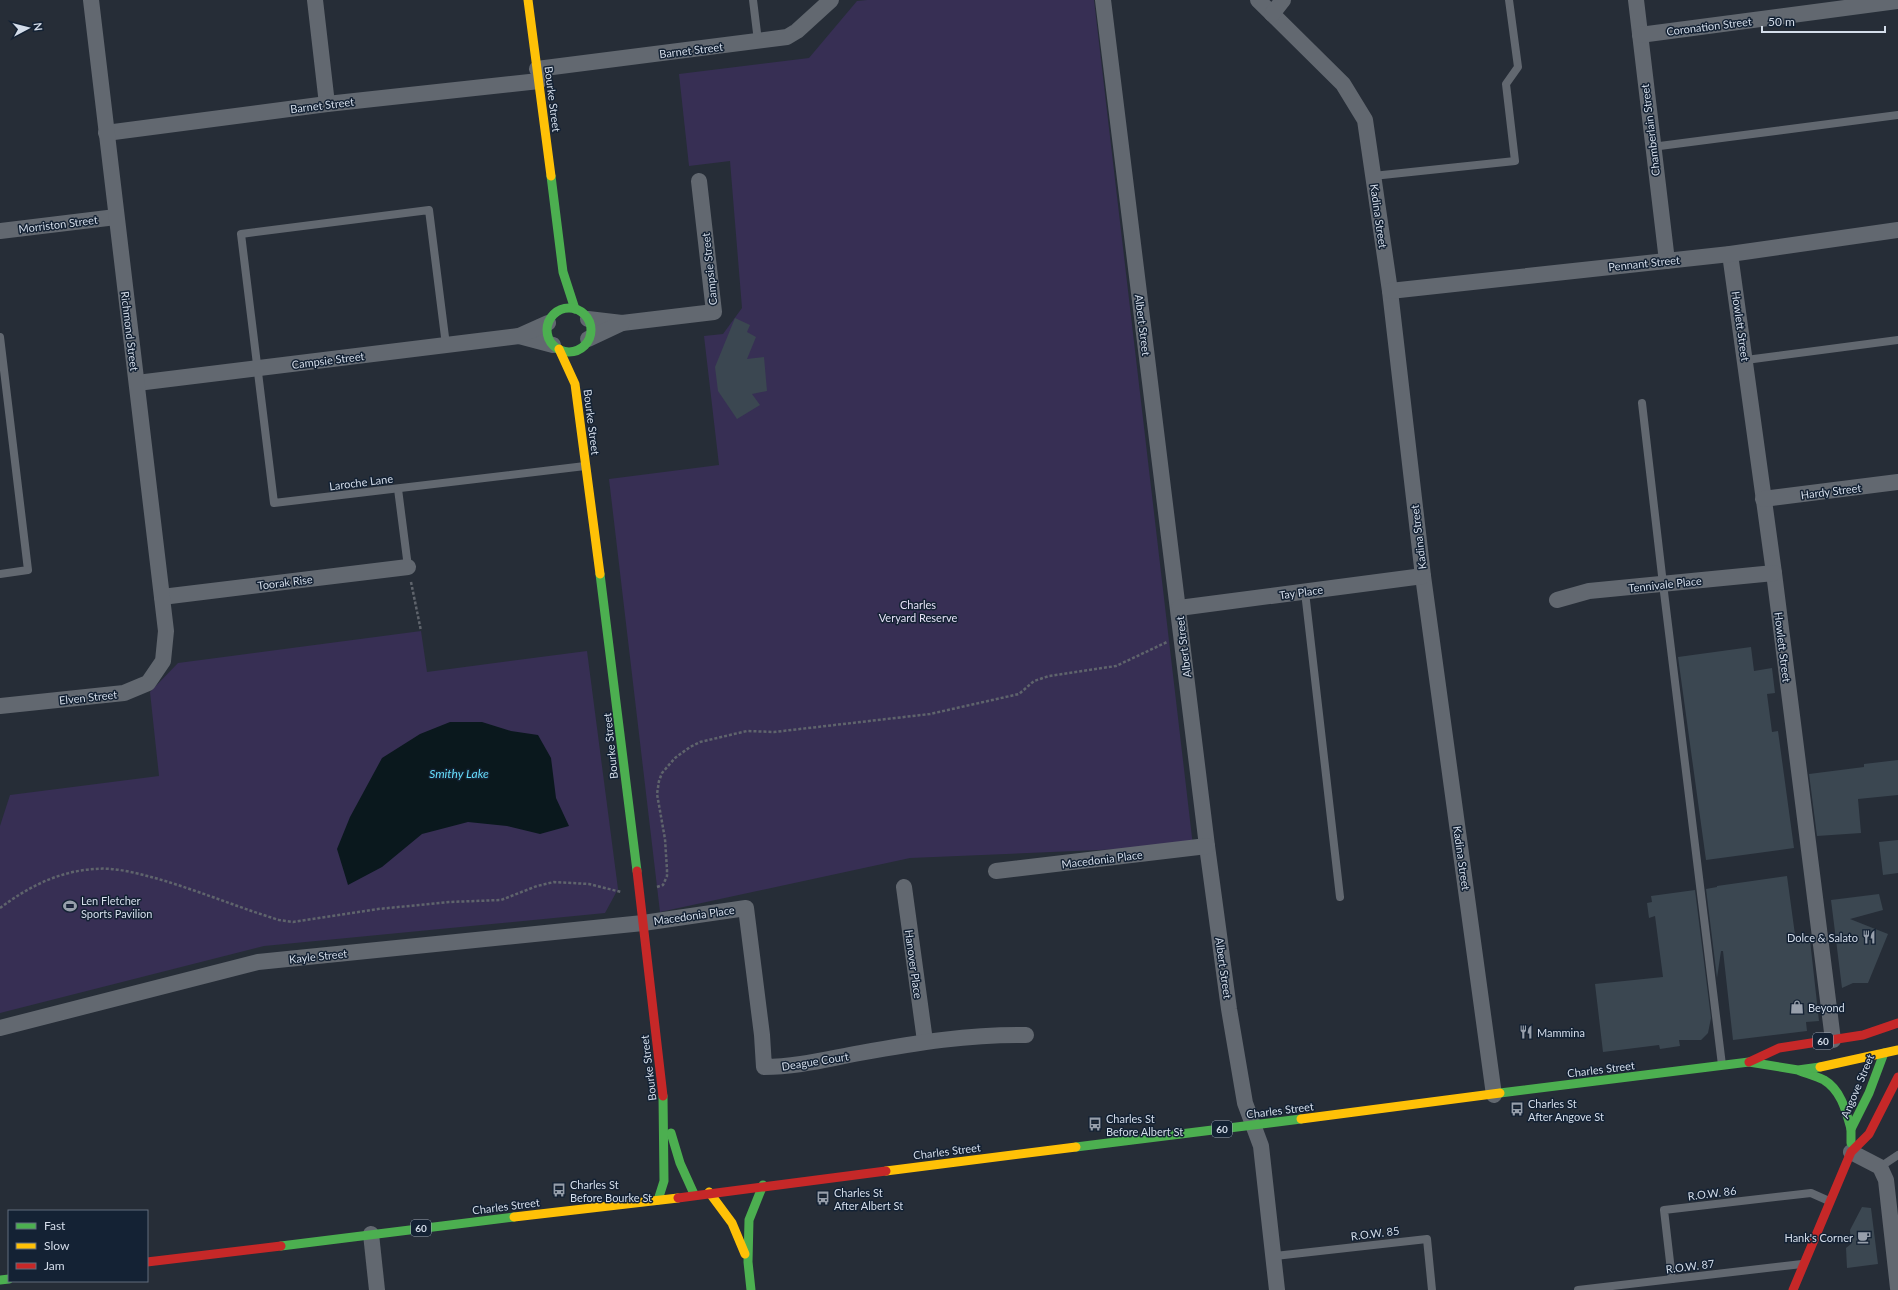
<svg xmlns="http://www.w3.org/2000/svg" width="1898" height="1290" font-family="Lato,sans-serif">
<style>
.green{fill:#372f54}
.water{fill:#0a181d}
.building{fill:#3b4751}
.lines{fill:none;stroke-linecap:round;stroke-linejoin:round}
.path{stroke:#5f646c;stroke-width:2.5;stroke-dasharray:3 2;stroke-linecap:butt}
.lane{stroke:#626870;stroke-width:8}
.street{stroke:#626870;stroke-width:16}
.fast{stroke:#4caf50;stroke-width:9}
.slow{stroke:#ffc107;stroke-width:9}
.jam{stroke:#c62828;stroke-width:9}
.labels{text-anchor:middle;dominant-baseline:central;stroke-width:3;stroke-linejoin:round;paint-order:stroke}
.shield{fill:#142234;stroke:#9aa5b3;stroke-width:1}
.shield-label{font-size:10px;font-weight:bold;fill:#d4ddea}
.street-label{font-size:11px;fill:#d4ddea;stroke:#142234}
.park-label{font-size:11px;fill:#e4e0f5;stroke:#142234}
.poi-label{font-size:11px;fill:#d4ddea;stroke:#142234;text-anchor:start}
.water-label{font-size:12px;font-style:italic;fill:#66ddfc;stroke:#142234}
</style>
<rect width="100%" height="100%" fill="#262d37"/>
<g class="green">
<path d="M 867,0 L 1094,0 L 1193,846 L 910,858 L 660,912 L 609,479 L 719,465 L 704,336 L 723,334 L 742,308 L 730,161 L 689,166 L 679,74 L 809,58 L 857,1 Z"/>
<path d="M 421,631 L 427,672 L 587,651 L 618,889 L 605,913 L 264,946 L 0,1013 L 0,826 L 10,795 L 159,776 L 150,692 L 178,663 Z"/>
</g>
<path class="water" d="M 450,722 L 482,722 L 511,731 L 538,735 L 551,758 L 556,798 L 569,826 L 540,834 L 507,826 L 468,822 L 422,834 L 382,867 L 348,885 L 337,849 L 350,817 L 382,758 L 420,734 Z"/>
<g class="building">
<path d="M 735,318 L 750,325 L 747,332 L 756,337 L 747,359 L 764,357 L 767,391 L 752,394 L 760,405 L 737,419 L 718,391 L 715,367 Z"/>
<path d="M 1751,647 L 1754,671 L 1772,668 L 1775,693 L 1767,694 L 1772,732 L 1778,731 L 1794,848 L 1706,860 L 1678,657 Z"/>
<path d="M 1898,760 L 1898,795 L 1858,799 L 1861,833 L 1817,836 L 1809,774 L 1864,767 L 1864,764 Z"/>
<path d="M 1898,840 L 1898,873 L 1883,875 L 1879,842 Z"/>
<path d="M 1787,876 L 1796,942 L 1810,940 L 1819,1021 L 1806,1022 L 1807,1031 L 1733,1040 L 1723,951 L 1721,951 L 1717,978 L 1706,889 L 1717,887 L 1717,886 Z"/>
<path d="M 1695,890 L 1711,1018 L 1708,1033 L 1701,1040 L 1679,1040 L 1680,1046 L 1660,1049 L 1659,1045 L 1603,1052 L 1595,984 L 1663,977 L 1655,916 L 1649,918 L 1647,903 L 1652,902 L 1651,896 Z"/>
<path d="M 1879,894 L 1883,910 L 1850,919 L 1888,934 L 1868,983 L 1853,983 L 1842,988 L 1831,900 Z"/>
<path d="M 1862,1207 L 1871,1208 L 1878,1264 L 1847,1268 L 1846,1248 L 1851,1244 L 1850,1230 Z"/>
</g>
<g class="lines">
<g class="path">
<path d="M 411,582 L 421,631"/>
<path d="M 657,887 L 663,885 L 667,876 L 667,870 L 665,839 L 657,794 L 659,781 L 662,773 L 675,758 L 690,747 L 700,742 L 747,731 L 774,732 L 930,714 L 1019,694 L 1034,681 L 1049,676 L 1116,666 L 1167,642"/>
<path d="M 0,908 C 28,887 59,871 95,869 C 114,867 136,873 155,878 C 197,890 237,907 279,920 L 293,922 L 378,909 L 449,902 L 501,900 L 537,886 L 554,882 L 589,884 L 621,892"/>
</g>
<g class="lane">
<path d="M 753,0 L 758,41"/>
<path d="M 1652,147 L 1898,115"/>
<path d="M 1373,176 L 1515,161 L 1506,84 L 1518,67 L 1509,0"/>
<path d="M 0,337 L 28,570 L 0,574"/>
<path d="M 446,345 L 429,210 L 241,234 L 274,503 L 585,466"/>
<path d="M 1746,360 L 1898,340"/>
<path d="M 1642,403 L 1663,584 L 1722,1065"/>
<path d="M 398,489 L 408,567"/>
<path d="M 1305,592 L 1340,897"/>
<path d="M 1880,1167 L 1898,1155"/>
<path d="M 1275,1256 L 1427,1239 L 1432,1290"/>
<path d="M 1672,1279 L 1664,1210 L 1811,1193 L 1829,1201"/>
<path d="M 1578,1290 L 1802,1264"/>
</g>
<g class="street">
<path d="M 315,0 L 327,104"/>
<path d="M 1103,0 L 1207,846 L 1229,1009 L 1245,1103 L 1261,1146 L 1277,1290"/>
<path d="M 1258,0 L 1343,84 L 1365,120 L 1390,291 L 1423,576 L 1494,1095"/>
<path d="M 1636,0 L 1667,261"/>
<path d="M 1272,14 L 1283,0"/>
<path d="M 1640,35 L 1898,1"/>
<path d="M 537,69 L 787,37 L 797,31 L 831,0"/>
<path d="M 106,133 L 327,104 L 539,81"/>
<path d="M 0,231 L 116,217"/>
<path d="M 1730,254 L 1774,573 L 1833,1040"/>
<path d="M 1390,291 L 1730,254 L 1898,230"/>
<path d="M 588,319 L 622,323 L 714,312 L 699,181"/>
<path d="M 519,336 L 553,345"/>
<path d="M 588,339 L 622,323"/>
<path d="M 137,383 L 519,336 L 548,323"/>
<path d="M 1763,499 L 1898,482"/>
<path d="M 162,597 L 408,567"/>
<path d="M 1557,600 L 1589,591 L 1774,573"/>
<path d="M 1179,608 L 1423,576"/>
<path d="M 0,706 L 124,693 L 148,683 L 163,661 L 166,631 L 91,0"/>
<path d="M 996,871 L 1207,846"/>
<path d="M 904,887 L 925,1041"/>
<path d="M 0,1028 L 258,962 L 643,923 L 746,908 L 762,1035 L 764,1067 C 797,1067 827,1059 860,1053 C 915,1043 970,1034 1026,1035"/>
<path d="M 1851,1152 L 1880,1167 L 1886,1180 L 1898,1288"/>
<path d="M 371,1234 L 377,1290"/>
</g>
<g class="fast">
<path d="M 551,176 L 563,272 L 575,309"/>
<circle cx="569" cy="330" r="22"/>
<path d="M 600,574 L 637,871"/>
<path d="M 1800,1071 C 1808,1074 1816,1076 1824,1080 C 1841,1090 1846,1111 1851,1129"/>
<path d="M 1500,1093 L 1749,1062 L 1798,1070 L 1820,1067"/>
<path d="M 671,1133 L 680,1163 L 694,1194"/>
<path d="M 1851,1143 L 1851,1129 L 1869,1093 L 1884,1053"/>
<path d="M 1076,1147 L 1301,1119"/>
<path d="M 658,1200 L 664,1181 L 663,1096"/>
<path d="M 281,1246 L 514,1217"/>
<path d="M 0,1280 L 9,1279"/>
<path d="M 751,1290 L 748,1262 L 749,1220 L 763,1185"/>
</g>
<g class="slow">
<path d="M 528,0 L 551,176"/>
<path d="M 559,349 L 575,384 L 600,574"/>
<path d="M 1820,1067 L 1898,1050"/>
<path d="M 1301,1119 L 1500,1093"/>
<path d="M 886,1171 L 1076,1147"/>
<path d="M 709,1192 L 732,1223 L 745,1254"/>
<path d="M 514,1217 L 678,1198"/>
</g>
<g class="jam">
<path d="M 637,871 L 663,1096"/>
<path d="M 1749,1062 L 1779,1048 L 1863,1035 L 1898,1023"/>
<path d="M 678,1198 L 886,1171"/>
<path d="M 147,1262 L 281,1246"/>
<path d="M 1793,1290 L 1851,1152 L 1869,1134 L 1898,1077"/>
</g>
</g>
<defs>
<g id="stadium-bare" transform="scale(1.08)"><path d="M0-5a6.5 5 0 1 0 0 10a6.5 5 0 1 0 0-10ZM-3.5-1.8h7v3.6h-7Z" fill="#979fab" stroke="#142234" stroke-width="2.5" paint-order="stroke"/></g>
<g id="restaurant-bare" transform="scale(1.08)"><path d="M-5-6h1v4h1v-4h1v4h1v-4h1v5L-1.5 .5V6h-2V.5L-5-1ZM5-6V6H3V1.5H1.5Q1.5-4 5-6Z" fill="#979fab" stroke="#142234" stroke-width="2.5" paint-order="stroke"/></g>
<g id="shop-bare" transform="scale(1.08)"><path d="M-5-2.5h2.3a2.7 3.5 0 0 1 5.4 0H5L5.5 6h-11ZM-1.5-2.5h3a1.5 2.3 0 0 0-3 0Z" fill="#979fab" stroke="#142234" stroke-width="2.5" paint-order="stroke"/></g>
<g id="bus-bare" transform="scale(1.08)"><path d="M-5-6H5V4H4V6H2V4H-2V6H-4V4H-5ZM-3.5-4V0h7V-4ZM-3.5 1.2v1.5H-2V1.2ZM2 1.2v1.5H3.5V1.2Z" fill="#979fab" stroke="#142234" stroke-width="2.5" paint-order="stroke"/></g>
<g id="cafe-bare" transform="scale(1.08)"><path d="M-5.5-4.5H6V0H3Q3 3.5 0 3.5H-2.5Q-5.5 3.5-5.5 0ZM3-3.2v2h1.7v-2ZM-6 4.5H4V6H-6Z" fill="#979fab" stroke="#142234" stroke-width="2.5" paint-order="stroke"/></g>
</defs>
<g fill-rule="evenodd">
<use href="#stadium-bare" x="70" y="906"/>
<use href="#restaurant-bare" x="1869" y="937"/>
<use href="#shop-bare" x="1797" y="1007"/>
<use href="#restaurant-bare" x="1526" y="1032"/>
<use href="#bus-bare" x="1517" y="1109"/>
<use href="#bus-bare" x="1095" y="1124"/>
<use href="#bus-bare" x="559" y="1190"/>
<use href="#bus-bare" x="823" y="1198"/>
<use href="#cafe-bare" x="1864" y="1237"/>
</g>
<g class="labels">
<g class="shield">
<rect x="1813" y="1033" width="20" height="16" rx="3"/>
<rect x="1212" y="1121" width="20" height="16" rx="3"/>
<rect x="411" y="1220" width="20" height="16" rx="3"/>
</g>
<g class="shield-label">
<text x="1823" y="1041">60</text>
<text x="1222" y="1129">60</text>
<text x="421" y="1228">60</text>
</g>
<g class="street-label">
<text transform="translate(1709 26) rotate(-7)">Coronation Street</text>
<text transform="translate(691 50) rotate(-7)">Barnet Street</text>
<text transform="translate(553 99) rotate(83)">Bourke Street</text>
<text transform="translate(322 105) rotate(-7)">Barnet Street</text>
<text transform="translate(1650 130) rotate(-97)">Chamberlain Street</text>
<text transform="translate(1379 216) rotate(82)">Kadina Street</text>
<text transform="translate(58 224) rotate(-7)">Morriston Street</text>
<text transform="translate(1644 263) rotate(-6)">Pennant Street</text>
<text transform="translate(709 269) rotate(-96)">Campsie Street</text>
<text transform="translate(1143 325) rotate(83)">Albert Street</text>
<text transform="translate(1741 326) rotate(82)">Howlett Street</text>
<text transform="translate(130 331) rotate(83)">Richmond Street</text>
<text transform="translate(328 360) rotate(-7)">Campsie Street</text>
<text transform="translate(592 422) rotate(83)">Bourke Street</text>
<text transform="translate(361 482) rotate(-7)">Laroche Lane</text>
<text transform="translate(1831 491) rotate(-7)">Hardy Street</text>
<text transform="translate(1418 537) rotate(-97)">Kadina Street</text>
<text transform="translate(285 582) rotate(-7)">Toorak Rise</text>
<text transform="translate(1665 584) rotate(-6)">Tennivale Place</text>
<text transform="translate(1301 592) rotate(-8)">Tay Place</text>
<text transform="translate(1183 647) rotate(-97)">Albert Street</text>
<text transform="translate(1783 647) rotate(83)">Howlett Street</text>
<text transform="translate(88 697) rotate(-6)">Elven Street</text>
<text transform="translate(610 746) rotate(-96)">Bourke Street</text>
<text transform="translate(1462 858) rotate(82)">Kadina Street</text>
<text transform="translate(1102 859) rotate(-7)">Macedonia Place</text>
<text transform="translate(694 915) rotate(-8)">Macedonia Place</text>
<text transform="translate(318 956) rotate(-6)">Kayle Street</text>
<text transform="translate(914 964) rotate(82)">Hanover Place</text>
<text transform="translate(1224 968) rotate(82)">Albert Street</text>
<text transform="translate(815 1061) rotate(-9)">Deague Court</text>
<text transform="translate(648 1068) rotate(-97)">Bourke Street</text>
<text transform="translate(1601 1069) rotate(-7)">Charles Street</text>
<text transform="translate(1857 1086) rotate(-67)">Angove Street</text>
<text transform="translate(1280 1110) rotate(-7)">Charles Street</text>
<text transform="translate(947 1151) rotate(-7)">Charles Street</text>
<text transform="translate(1712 1193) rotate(-7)">R.O.W. 86</text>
<text transform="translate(506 1206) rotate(-7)">Charles Street</text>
<text transform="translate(1375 1233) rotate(-7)">R.O.W. 85</text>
<text transform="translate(1690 1266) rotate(-7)">R.O.W. 87</text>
</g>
<g class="park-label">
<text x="918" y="604">Charles<tspan x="918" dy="13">Veryard Reserve</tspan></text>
</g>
<g class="poi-label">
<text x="81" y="900">Len Fletcher<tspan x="81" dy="13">Sports Pavilion</tspan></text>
<text x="1858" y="937" text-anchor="end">Dolce &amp; Salato</text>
<text x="1808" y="1007">Beyond</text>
<text x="1537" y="1032">Mammina</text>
<text x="1528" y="1103">Charles St<tspan x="1528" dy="13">After Angove St</tspan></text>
<text x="1106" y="1118">Charles St<tspan x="1106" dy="13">Before Albert St</tspan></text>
<text x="570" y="1184">Charles St<tspan x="570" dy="13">Before Bourke St</tspan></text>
<text x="834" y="1192">Charles St<tspan x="834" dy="13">After Albert St</tspan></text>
<text x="1853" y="1237" text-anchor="end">Hank's Corner</text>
</g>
<g class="water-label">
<text x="459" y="773">Smithy Lake</text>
</g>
</g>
<rect x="8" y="1210" width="140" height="72" fill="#142234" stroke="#616d7d"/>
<rect x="16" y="1223" width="20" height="6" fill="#4caf50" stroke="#616d7d"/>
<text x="44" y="1230" font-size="12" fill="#d4ddea">Fast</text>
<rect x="16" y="1243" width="20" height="6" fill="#ffc107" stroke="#616d7d"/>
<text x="44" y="1250" font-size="12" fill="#d4ddea">Slow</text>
<rect x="16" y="1263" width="20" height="6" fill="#c62828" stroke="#616d7d"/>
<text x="44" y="1270" font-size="12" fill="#d4ddea">Jam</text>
<g transform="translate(28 28) rotate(83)" stroke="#142234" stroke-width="3" paint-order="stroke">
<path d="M0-3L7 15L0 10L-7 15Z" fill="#d4ddea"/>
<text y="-6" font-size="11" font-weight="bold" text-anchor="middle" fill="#d4ddea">N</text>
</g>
<path d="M1762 26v6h123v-6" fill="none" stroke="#d4ddea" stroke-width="2"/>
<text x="1768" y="26" font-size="12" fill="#d4ddea" stroke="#142234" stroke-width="3" paint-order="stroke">50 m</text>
</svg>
